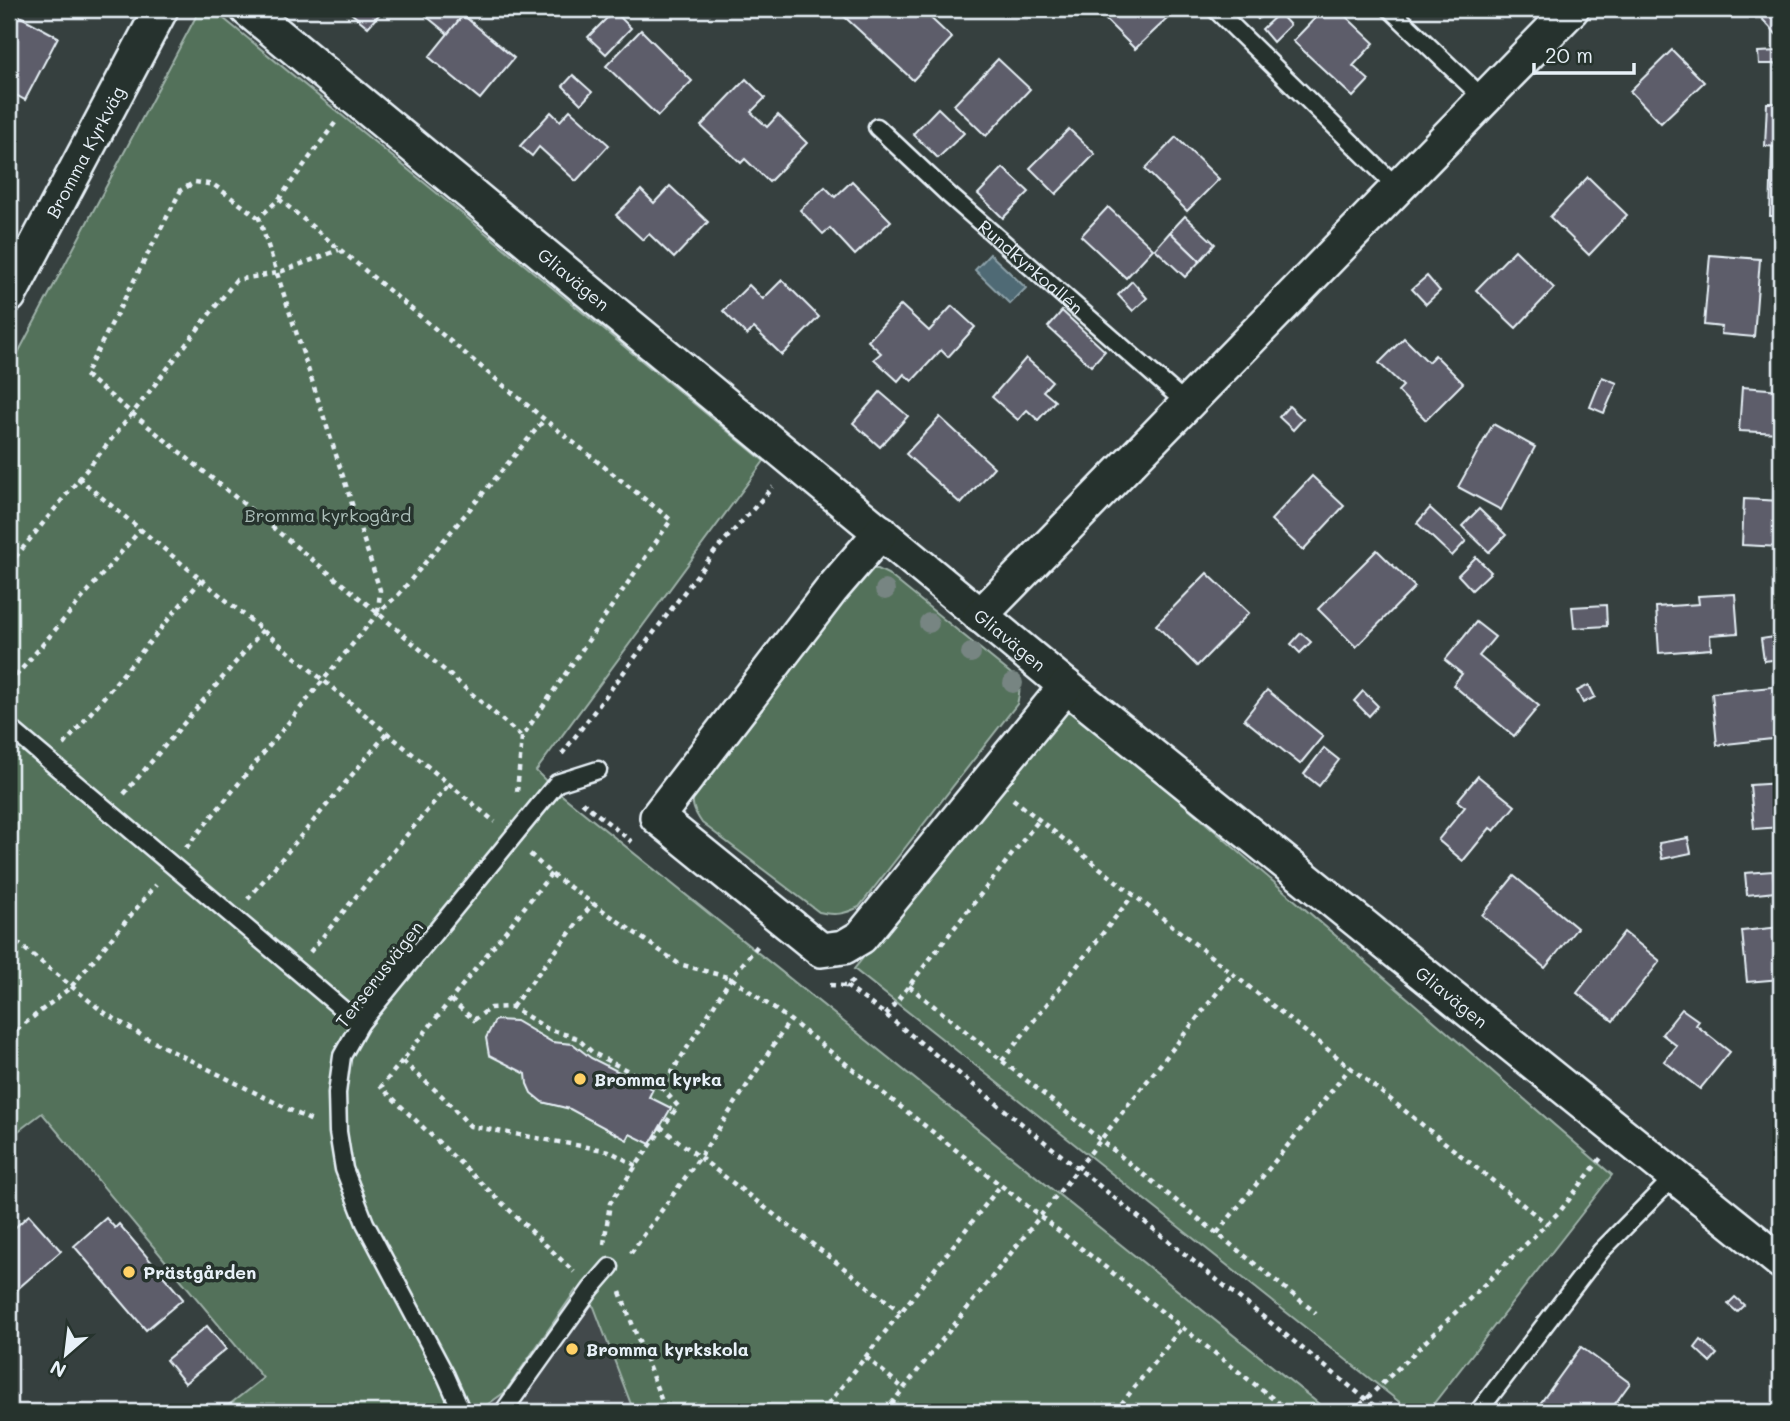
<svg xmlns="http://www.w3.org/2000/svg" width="1790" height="1421" font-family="Mali,sans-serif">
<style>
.built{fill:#42494c}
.green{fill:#53715a;stroke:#9eb1a9;stroke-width:2}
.water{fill:#506b75;stroke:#8da1a9;stroke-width:2}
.building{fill:#5d5d6a;stroke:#e8f1f8;stroke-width:2}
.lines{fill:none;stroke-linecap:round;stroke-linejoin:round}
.lane-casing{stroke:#e8f1f8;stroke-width:21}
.street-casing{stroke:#e8f1f8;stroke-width:38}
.path{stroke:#e8f1f8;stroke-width:4.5;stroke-dasharray:5 5;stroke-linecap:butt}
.lane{stroke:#26332d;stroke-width:16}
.street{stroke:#26332d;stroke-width:33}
.tree{fill:#778582}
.poi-dot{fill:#ffd166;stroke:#26332d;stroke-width:2.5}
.labels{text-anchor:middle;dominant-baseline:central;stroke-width:7;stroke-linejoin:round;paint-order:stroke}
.street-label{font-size:18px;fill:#e8f1f8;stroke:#26332d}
.park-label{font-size:18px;fill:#acbeb9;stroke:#26332d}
.poi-label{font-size:18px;font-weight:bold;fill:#e8f1f8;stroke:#26332d;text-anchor:start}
</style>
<rect width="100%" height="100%" fill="#36403f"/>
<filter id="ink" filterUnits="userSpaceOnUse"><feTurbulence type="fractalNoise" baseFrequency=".0143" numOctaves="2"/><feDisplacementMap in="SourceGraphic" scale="14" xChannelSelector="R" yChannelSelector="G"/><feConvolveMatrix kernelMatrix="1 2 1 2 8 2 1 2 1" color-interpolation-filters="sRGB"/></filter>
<g filter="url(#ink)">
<path class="built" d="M 576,1290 L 594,1307 L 634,1412 L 477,1412 L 505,1392 Z"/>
<g class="green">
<path d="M 200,9 L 212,9 L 764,461 L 536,771 L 553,788 L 1329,1412 L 634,1412 L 594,1307 L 576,1290 L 505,1392 L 477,1412 L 220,1412 L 263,1378 L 42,1113 L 9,1138 L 9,370 Z"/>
<path d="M 871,569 L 878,569 L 888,574 L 1015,677 C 1021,686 1020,693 1017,704 L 859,907 C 845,914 835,916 819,912 L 702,823 C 693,810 691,804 694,789 L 863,574 Z"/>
<path d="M 1067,703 L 1612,1175 L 1427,1412 L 1412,1412 L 854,969 Z"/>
</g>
<path class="water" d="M 990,254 L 1026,288 L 1010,304 L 975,270 Z"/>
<g class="building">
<path d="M 346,9 L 384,9 L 368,27 Z"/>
<path d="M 434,9 L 468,9 L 448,34 L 426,16 Z"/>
<path d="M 836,9 L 921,9 L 952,38 L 913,80 Z"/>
<path d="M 1095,9 L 1161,9 L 1169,17 L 1135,49 Z"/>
<path d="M 1249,9 L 1270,9 L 1258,19 Z"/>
<path d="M 1324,9 L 1338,9 L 1374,43 L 1353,66 L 1369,80 L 1353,97 L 1293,41 Z"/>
<path d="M 1753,9 L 1781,9 L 1781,29 L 1776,34 Z"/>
<path d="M 10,11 L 58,37 L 25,100 L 9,91 Z"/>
<path d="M 614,11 L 631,28 L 606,54 L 588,37 Z"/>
<path d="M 1279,13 L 1290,25 L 1273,42 L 1262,29 Z"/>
<path d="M 463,15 L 514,58 L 480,99 L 429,57 Z"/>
<path d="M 641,30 L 692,81 L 658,116 L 606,66 Z"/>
<path d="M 1672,50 L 1704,82 L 1661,123 L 1630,91 Z"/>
<path d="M 1780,51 L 1781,64 L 1759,64 L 1758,52 Z"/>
<path d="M 998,59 L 1030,89 L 986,136 L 954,105 Z"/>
<path d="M 573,75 L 592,92 L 581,104 L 563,86 Z"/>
<path d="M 746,79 L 765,98 L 751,112 L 767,127 L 778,115 L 807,143 L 769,182 L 745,159 L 741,163 L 701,126 Z"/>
<path d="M 1767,103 L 1781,103 L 1781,147 L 1765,146 Z"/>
<path d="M 938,108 L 964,133 L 938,158 L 913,134 Z"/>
<path d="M 570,110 L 609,145 L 576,181 L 539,147 L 532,156 L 520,146 L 551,112 L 560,121 Z"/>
<path d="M 1069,129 L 1095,154 L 1056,194 L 1030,168 Z"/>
<path d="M 1176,137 L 1219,179 L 1187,211 L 1145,169 Z"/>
<path d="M 1772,147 L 1781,147 L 1781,216 L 1770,216 Z"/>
<path d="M 1003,168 L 1029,192 L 1003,218 L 978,194 Z"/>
<path d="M 1588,177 L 1627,215 L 1589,255 L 1550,217 Z"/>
<path d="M 852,181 L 891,221 L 855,255 L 830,228 L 823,234 L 800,210 L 825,187 L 835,197 Z"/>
<path d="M 670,186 L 708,222 L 674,258 L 649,234 L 643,240 L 616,215 L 641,190 L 654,203 Z"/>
<path d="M 1108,207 L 1153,249 L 1126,278 L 1081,236 Z"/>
<path d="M 1185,216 L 1215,244 L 1200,261 L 1170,232 Z"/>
<path d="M 1170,232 L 1200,261 L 1185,277 L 1155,249 Z"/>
<path d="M 1515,250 L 1554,288 L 1516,328 L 1476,290 Z"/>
<path d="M 1710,255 L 1760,259 L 1754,337 L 1721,334 L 1722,327 L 1704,325 Z"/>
<path d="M 1427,276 L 1440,291 L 1426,304 L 1412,289 Z"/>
<path d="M 782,280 L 819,317 L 782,355 L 754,328 L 747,335 L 723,311 L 749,285 L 763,299 Z"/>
<path d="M 1132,281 L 1147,298 L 1133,311 L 1118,295 Z"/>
<path d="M 901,305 L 929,331 L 952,306 L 975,327 L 948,357 L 941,350 L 912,381 L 904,374 L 898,381 L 874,359 L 881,353 L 868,341 Z"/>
<path d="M 1062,311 L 1105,351 L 1091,366 L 1048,327 Z"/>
<path d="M 1404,338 L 1428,362 L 1435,355 L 1463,383 L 1426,420 L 1398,391 L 1403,386 L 1379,363 Z"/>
<path d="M 1026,358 L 1052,381 L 1043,391 L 1055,401 L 1038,420 L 1027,410 L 1018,420 L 992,397 Z"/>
<path d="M 1602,377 L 1617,383 L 1604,413 L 1590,407 Z"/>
<path d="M 1742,387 L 1781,390 L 1781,433 L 1739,431 Z"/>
<path d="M 880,392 L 908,416 L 880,447 L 853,423 Z"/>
<path d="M 1289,406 L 1303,419 L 1293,430 L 1279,417 Z"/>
<path d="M 940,417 L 994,467 L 961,504 L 906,454 Z"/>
<path d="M 1493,424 L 1535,447 L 1501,510 L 1458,487 Z"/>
<path d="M 1312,476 L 1344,506 L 1303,550 L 1271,520 Z"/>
<path d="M 1744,499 L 1781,501 L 1781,547 L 1742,545 Z"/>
<path d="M 1430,508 L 1466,541 L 1452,556 L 1417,523 Z"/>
<path d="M 1479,509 L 1506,535 L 1489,552 L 1462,526 Z"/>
<path d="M 1377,550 L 1415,587 L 1356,647 L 1318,609 Z"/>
<path d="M 1476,557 L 1491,572 L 1472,590 L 1458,575 Z"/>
<path d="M 1207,573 L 1249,613 L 1197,666 L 1156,625 Z"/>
<path d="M 1735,594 L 1738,633 L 1710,635 L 1711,649 L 1659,653 L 1656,607 L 1699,604 L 1698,596 Z"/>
<path d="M 1606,605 L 1607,626 L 1574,628 L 1572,607 Z"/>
<path d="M 1476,622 L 1495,637 L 1479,656 L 1539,706 L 1514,736 L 1453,685 L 1462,674 L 1445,660 Z"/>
<path d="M 1301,633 L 1311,642 L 1300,653 L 1291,644 Z"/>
<path d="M 1781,636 L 1781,659 L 1764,661 L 1761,639 Z"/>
<path d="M 1589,685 L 1595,697 L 1583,703 L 1577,691 Z"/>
<path d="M 1781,686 L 1781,738 L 1717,745 L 1712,693 Z"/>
<path d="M 1267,690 L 1323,736 L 1300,764 L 1244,719 Z"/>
<path d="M 1363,691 L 1378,706 L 1369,716 L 1354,701 Z"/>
<path d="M 1324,748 L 1339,760 L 1319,786 L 1304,774 Z"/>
<path d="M 1478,776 L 1515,806 L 1494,831 L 1490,828 L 1463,861 L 1438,840 L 1465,807 L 1457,801 Z"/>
<path d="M 1781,783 L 1781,827 L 1754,829 L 1750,785 Z"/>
<path d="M 1688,838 L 1691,853 L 1662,859 L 1659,843 Z"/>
<path d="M 1773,871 L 1775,892 L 1747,895 L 1745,873 Z"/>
<path d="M 1514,876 L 1577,928 L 1545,968 L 1482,915 Z"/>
<path d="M 1781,927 L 1781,979 L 1747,982 L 1742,931 Z"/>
<path d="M 1624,932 L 1660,961 L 1613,1021 L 1577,993 Z"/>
<path d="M 1682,1009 L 1699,1021 L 1696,1025 L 1730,1052 L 1700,1089 L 1664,1061 L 1677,1046 L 1662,1034 Z"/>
<path d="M 495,1020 L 516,1021 L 552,1042 L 573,1044 L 591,1058 L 653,1089 L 649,1097 L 671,1108 L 650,1144 L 630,1134 L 627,1140 L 570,1109 L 542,1102 L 531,1093 L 527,1084 L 526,1074 L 489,1055 L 486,1038 Z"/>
<path d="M 29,1215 L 61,1251 L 14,1292 L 9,1286 L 9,1233 Z"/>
<path d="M 106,1218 L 115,1228 L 119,1224 L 183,1299 L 146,1330 L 74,1246 Z"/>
<path d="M 1735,1297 L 1744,1305 L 1737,1312 L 1728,1304 Z"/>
<path d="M 207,1326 L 226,1349 L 185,1383 L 166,1360 Z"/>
<path d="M 1701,1340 L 1717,1354 L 1710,1362 L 1695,1348 Z"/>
<path d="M 1581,1347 L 1630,1383 L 1609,1412 L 1534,1412 Z"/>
</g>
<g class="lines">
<g class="lane-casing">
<g id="lane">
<path d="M 1215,9 L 1398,188"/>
<path d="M 1390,9 L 1484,99"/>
<path id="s1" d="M 877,127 L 948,194 L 1187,404"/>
<path d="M 9,727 L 360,1024"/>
<path d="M 462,1412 L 446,1376 L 365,1223 L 344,1169 L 338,1132 L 337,1093 L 342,1056 L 360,1024 L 557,783 L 598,770"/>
<path d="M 503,1412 L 591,1289 L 610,1267"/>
<path d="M 1478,1412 L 1601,1251 L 1675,1176"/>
</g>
</g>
<g class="street-casing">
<g id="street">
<path id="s2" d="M 247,9 L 1066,686 L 1781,1262"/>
<path id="s3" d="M 9,296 L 161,9"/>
<path d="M 881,532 L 832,589 L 657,817 L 821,950 L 844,947 L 861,937 L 1066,686"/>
<path d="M 980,616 L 1572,9"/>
</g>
</g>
<g class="path">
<path d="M 335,123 L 279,199 L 259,218 L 380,590 L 378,613"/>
<path d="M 279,199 L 544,419 L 671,520 L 522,737 L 517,792"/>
<path d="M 259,218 L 214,185 L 195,182 L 181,190 L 85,375 L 378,613 L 522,737"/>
<path d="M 78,478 L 495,822"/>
<path d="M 9,565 L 132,414 L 236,280 L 277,273 L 339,250"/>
<path d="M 9,684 L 141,529"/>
<path d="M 64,745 L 202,579"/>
<path d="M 562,754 L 716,550 L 773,487"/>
<path d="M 124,794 L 263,630"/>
<path d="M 1013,799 L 1547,1224"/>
<path d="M 582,802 L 632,842"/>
<path d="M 186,848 L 378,613 L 399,594 L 544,420"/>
<path d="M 530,854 L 551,874 L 679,964 L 731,978 L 790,1020 L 1290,1412"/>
<path d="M 551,874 L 402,1061 L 442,1096 L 470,1126 L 609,1151 L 637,1166"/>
<path d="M 248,899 L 388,732"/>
<path d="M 9,936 L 102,1011 L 146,1038 L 314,1122"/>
<path d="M 310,952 L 449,784"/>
<path d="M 830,985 L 846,986 L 854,980"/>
<path d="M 846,986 L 886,1015 L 1382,1412"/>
<path d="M 909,986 L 1316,1313"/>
<path d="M 451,1000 L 474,1020 L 490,1008 L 512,1007 L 548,1029 L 577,1038 L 593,1053 L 662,1088"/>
<path d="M 512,1007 L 593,903"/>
<path d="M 886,1015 L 1039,820"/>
<path d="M 9,1036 L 71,987 L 156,885"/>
<path d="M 402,1061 L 381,1087 L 574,1272"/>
<path d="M 1002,1061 L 1133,895"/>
<path d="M 660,1127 L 901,1312"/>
<path d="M 1217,1233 L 1350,1068"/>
<path d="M 604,1244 L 610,1203 L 678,1106 L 662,1088 L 731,978 L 760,943"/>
<path d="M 631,1253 L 700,1157 L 790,1020"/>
<path d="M 620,1292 L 666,1412"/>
<path d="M 866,1357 L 904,1389"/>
<path d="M 892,1403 L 904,1412"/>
<path d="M 822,1412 L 1001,1185"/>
<path d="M 885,1412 L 1232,974"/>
<path d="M 1115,1412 L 1182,1327"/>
<path d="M 1353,1412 L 1561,1210 L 1601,1158"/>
</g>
<use href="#lane" class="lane"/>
<use href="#street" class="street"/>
</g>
<g class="tree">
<circle cx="885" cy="590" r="10"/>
<circle cx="929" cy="623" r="10"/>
<circle cx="971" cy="653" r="10"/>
<circle cx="1013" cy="683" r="10"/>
</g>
</g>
<g class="poi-dot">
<circle cx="580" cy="1079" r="7"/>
<circle cx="129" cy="1272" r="7"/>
<circle cx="572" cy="1349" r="7"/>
</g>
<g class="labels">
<g class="street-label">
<text stroke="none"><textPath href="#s3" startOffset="163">Bromma Kyrkväg</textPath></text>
<text stroke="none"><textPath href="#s1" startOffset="208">Rundkyrkoallén</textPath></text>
<text stroke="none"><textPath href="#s2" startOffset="424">Gliavägen</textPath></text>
<text stroke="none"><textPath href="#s2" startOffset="990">Gliavägen</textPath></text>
<text transform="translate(379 974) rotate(-52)">Terserusvägen</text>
<text stroke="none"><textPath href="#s2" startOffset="1558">Gliavägen</textPath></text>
</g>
<g class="park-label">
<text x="328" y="515">Bromma kyrkogård</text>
</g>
<g class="poi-label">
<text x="594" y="1079">Bromma kyrka</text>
<text x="143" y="1272">Prästgården</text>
<text x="586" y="1349">Bromma kyrkskola</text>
</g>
</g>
<rect width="1790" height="1421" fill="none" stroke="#26332d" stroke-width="35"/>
<rect x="18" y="18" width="1755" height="1386" fill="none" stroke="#e8f1f8" stroke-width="2.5" filter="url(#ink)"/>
<g transform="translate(66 1354) rotate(208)" stroke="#26332d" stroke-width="5" paint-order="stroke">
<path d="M0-5L12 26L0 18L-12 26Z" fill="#e8f1f8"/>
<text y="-10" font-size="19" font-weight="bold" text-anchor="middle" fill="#e8f1f8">N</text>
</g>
<path d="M1534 63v10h100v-10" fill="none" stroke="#e8f1f8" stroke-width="3.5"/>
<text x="1545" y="63" font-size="21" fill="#e8f1f8" stroke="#26332d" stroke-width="5" paint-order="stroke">20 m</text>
</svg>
